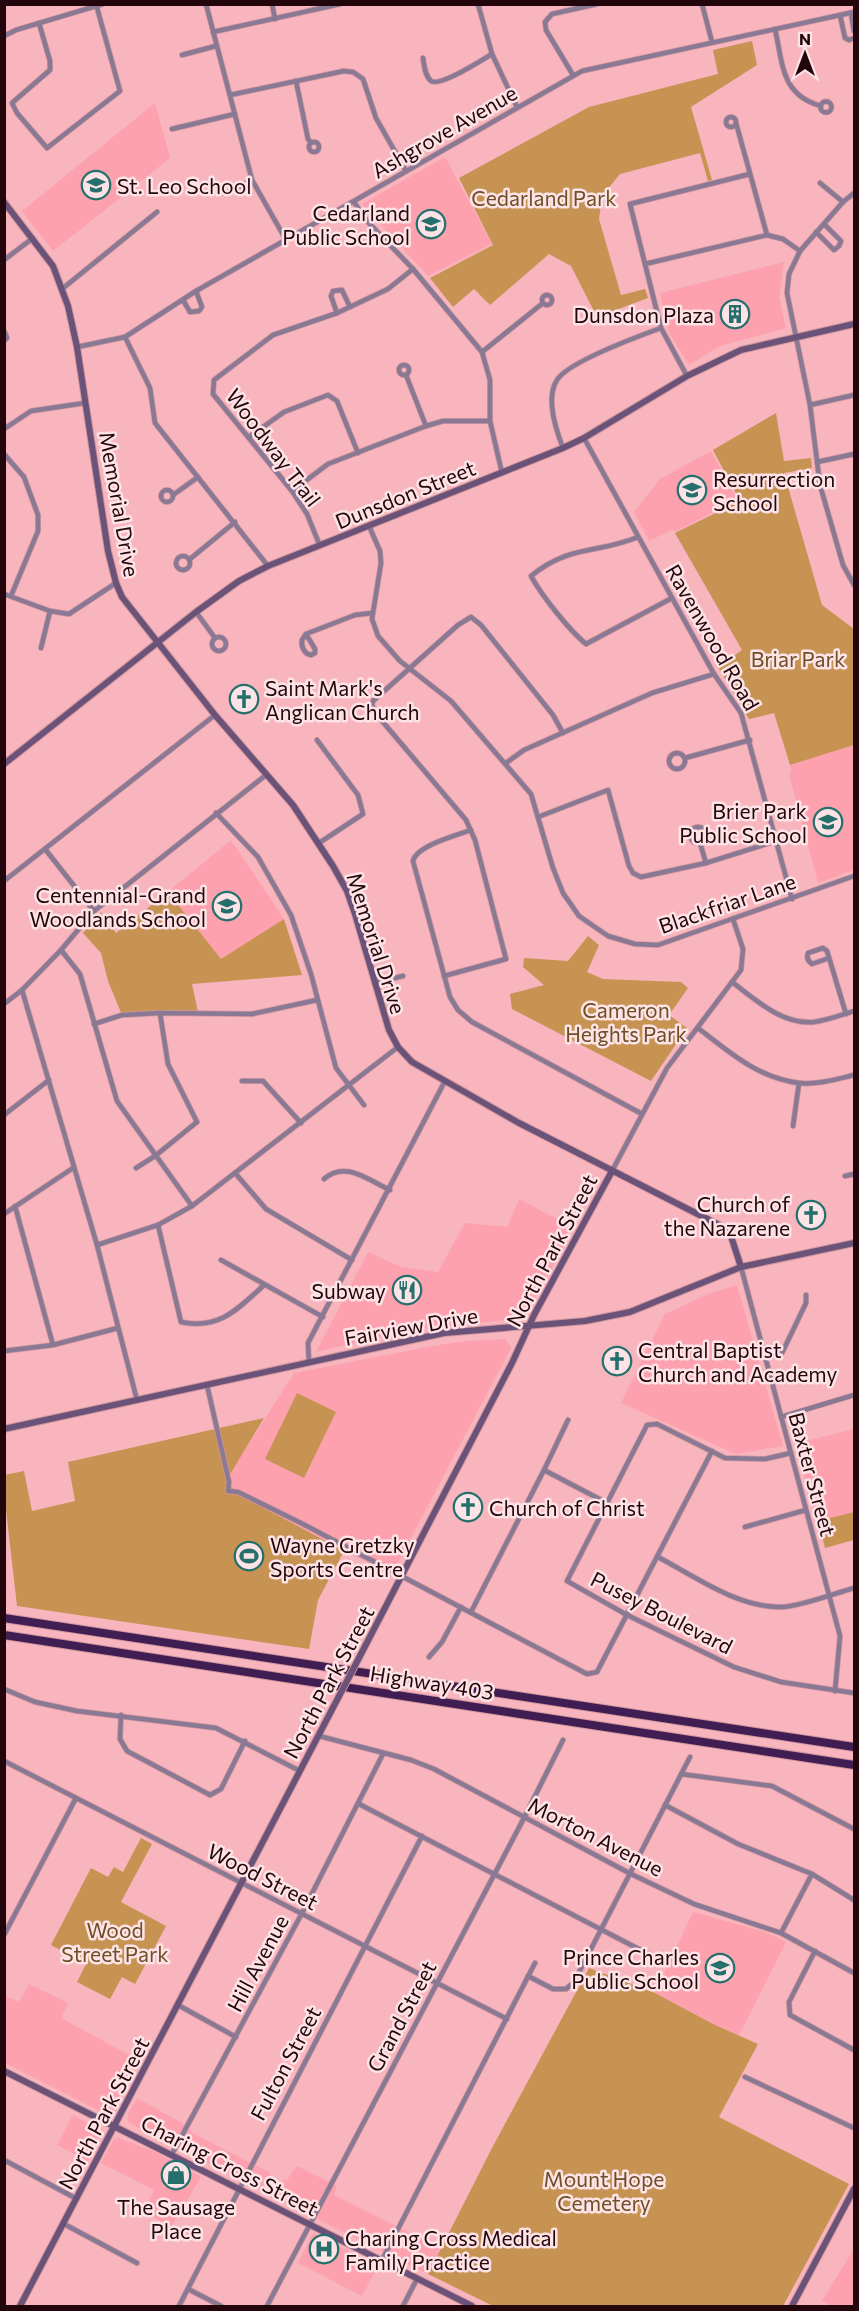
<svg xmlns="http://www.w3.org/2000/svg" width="859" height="2311" font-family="Commissioner,sans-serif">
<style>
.built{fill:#fca1ad}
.green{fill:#c69353}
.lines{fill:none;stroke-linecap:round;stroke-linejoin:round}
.street-casing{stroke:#d1969d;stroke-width:6}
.secondary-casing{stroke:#d1969d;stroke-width:8}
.highway-casing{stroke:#d1969d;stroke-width:10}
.street{stroke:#897994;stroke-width:4.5}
.secondary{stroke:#6a5279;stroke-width:6}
.highway{stroke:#401e54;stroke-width:8}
.secondary-bridge-casing{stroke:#d1969d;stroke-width:8;stroke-linecap:butt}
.secondary-bridge{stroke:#6a5279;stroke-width:6}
.labels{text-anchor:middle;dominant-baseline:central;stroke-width:5;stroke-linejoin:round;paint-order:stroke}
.street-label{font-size:21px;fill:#22060b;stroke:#fee3e6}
.poi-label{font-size:21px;fill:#22060b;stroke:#fee3e6;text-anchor:start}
.park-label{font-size:21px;fill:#6e4e25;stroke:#fee3e6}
</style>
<rect width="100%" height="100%" fill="#f8b5bd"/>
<g class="built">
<path d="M 155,103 L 170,158 L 53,251 L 22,211 Z"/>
<path d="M 445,157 L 492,244 L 428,276 L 362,204 Z"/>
<path d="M 784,262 L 779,297 L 786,328 L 720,346 L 689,365 L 668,331 L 660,293 Z"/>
<path d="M 711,451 L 737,500 L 675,532 L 673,529 L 649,541 L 634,512 L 660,479 Z"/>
<path d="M 854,745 L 854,870 L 818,883 L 789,774 L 791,772 L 790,765 Z"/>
<path d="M 231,840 L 284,919 L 221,959 L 168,892 Z"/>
<path d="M 519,1199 L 574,1228 L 524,1318 L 411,1330 L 316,1352 L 368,1252 L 401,1267 L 438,1272 L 465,1223 L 507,1227 Z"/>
<path d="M 737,1285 L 783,1446 L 736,1454 L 621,1403 L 665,1314 L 708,1294 Z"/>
<path d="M 506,1339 L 511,1348 L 392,1574 L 344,1551 L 240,1495 L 226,1480 L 294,1373 L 432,1346 L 466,1341 Z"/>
<path d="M 854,1429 L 854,1512 L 818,1521 L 795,1444 Z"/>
<path d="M 693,1912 L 765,1932 L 786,1942 L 739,2035 L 713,2024 L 655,1993 Z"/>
<path d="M 29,1984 L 68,2003 L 61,2018 L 138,2060 L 112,2112 L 98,2110 L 5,2063 L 5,1996 L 19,2002 Z"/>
<path d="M 137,2098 L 184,2124 L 192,2133 L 271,2173 L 262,2192 L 128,2122 L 128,2114 Z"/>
<path d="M 73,2115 L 101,2131 L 88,2161 L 57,2145 Z"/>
<path d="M 119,2138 L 155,2152 L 201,2177 L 171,2227 L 144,2212 L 154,2190 L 101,2163 L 114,2139 Z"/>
<path d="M 297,2166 L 337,2186 L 334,2195 L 440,2248 L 428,2274 L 275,2198 L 284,2179 L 287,2180 Z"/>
<path d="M 313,2233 L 378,2266 L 362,2296 L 298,2263 Z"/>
<path d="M 854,2249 L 854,2306 L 832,2306 L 822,2301 Z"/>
</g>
<g class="green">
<path d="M 752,41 L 757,65 L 691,107 L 712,180 L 708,181 L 700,153 L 620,174 L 602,196 L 599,219 L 621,295 L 645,289 L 648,298 L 597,317 L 571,266 L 549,254 L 490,305 L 474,289 L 453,307 L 430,278 L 493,245 L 459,178 L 589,107 L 718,74 L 713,50 Z"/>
<path d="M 776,413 L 784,461 L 811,458 L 812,468 L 784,473 L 822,605 L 854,629 L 854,745 L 790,765 L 774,713 L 749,719 L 718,667 L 742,650 L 675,533 L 740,501 L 713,450 Z"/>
<path d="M 168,892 L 221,959 L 284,919 L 302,975 L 192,984 L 198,1012 L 122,1015 L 108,981 L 101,953 L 83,933 L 101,912 L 116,933 Z"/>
<path d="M 588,936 L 599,945 L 587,972 L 603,979 L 681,982 L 688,988 L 669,1015 L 687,1028 L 651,1081 L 512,1009 L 510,994 L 544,985 L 523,967 L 524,958 L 568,961 Z"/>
<path d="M 297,1393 L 336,1412 L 304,1478 L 265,1459 Z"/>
<path d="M 264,1418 L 226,1481 L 240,1495 L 344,1551 L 318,1600 L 309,1649 L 17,1606 L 5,1501 L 4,1475 L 24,1471 L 32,1511 L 75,1501 L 68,1462 Z"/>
<path d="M 854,1512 L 854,1540 L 825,1548 L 818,1521 Z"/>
<path d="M 141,1838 L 152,1844 L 121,1902 L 166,1926 L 135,1984 L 122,1977 L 110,1999 L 77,1982 L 86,1964 L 51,1945 L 91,1868 L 108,1877 L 114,1867 L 123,1872 Z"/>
<path d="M 589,1968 L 655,1993 L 713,2024 L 758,2044 L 719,2117 L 849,2184 L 783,2306 L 493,2306 L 428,2274 L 492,2148 Z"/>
</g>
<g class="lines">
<g class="street-casing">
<g id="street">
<path d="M 206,4 L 252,180 L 286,240"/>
<path d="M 272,4 L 275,19"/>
<path d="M 478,4 L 492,54 L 517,107"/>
<path d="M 702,4 L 712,42"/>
<path d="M 851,13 L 854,31"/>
<path d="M 840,15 L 845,38 L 849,40 L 854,38"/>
<path d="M 39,23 L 50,61 L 50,70 L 12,103 L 17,113 L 47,148 L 120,91 L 96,4"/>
<path d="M 775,29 C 783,64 781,95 821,106"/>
<path d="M 213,32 L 340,4"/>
<path d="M 4,36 L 16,30 L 103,4"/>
<path d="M 182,55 L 216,46"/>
<path d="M 423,58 C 424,65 425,76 431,81 C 440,87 482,60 492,54"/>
<path d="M 573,75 L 546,30 L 545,22 L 552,14 L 597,4"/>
<path d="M 296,81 L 308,139 L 311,143"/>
<path d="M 230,95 L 344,71 L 353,72 L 363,79 L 376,118 L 406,171"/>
<circle cx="826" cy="107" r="5.5"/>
<circle cx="731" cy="122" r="5"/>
<path d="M 736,123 L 767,235"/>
<path d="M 172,129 L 235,114"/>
<circle cx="314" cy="147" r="5"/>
<path d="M 820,183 L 843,202"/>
<path d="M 219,193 L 230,192 L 252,180"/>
<path d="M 854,193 L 843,202 L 800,251 L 789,274 L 787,293 L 810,405 L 820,485 L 843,565 L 854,585"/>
<path d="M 354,202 L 367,221 L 413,269 L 482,352 L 490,380 L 490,421 L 502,473"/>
<path d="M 816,232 L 834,250 L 839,246 L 841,241 L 824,224"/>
<path d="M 4,260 L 33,238"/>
<path d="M 645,264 L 767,235 L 783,239 L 800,251"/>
<path d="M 62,289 L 157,212"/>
<circle cx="547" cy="300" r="5"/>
<path d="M 183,300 L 190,312 L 199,311 L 202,307 L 196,291"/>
<path d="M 337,313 L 331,296 L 333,291 L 342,290 L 350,307"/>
<path d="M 4,331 L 7,338 L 4,341"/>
<path d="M 125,337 L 150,388 L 155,423 L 268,566"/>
<path d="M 77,347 L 125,337 L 196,291 L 582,71 L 854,12"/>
<path d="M 482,352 L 543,303"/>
<circle cx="404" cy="370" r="5"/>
<path d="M 406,375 L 426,426"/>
<path d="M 687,376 L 661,328 L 630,204 L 750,174"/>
<path d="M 810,405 L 854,395"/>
<path d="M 4,429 L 31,411 L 85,403"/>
<path d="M 249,437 L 284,412 L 328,395 L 337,401 L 358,453"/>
<path d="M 584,438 L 714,674 L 741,713 L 792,899"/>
<path d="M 563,448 C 556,430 545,398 557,380 C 568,362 639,336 661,328"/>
<path d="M 4,454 L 24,477 L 38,515 L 38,531 L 11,596"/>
<path d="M 817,462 L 854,454"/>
<circle cx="167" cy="496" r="6"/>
<path d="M 292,491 L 328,464 L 426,426 L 443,421 L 490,421"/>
<path d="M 173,495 L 198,477"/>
<path d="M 369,526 L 380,551 L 381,563 L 372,619 L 378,636 L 400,661 L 451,701 L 531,794 L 553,868 L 563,893 L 579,916 L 608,936 L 635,944 L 658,945 L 854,876"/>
<path d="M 638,537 C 598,554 570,544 531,576 C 542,596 569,630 586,644 L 672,598"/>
<path d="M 320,546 L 307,514 L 292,491 L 213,394 L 214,380 L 273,335 L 337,313 L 388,289 L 413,269"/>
<circle cx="183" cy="563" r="7"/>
<path d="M 190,559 L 235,522"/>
<path d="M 4,594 L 50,611 L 69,614 L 116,583"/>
<path d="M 196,612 L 215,638"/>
<path d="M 306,634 L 315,649 L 315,653 L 311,655 C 304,654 301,646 302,640 L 306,634 L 355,615 L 372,613"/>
<circle cx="219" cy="644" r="7"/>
<path d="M 41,648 L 50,611"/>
<path d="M 317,740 L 358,795 L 363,814 L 319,843"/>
<circle cx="677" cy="761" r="8"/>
<path d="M 685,758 L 750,740"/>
<path d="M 506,763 L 524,750 L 652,693 L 714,674"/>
<path d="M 216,813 L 258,857 L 291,915 L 311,974 L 336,1068 L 364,1105"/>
<path d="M 538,817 L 608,790 L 629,866 L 633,873 L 641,877 L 706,863 L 776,841"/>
<circle cx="698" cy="835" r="8"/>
<path d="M 471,830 C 457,835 416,846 413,861 L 450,997 L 458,1010 L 472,1022 L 642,1114"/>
<path d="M 700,843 L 706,863"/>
<path d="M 45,849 L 94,911"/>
<path d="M 4,881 L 215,715"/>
<path d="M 61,950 L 80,974 L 117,1101 L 192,1206"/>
<path d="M 829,958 L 812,964 C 808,961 806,958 808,953 L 823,948 L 827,951 L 846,1014"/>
<path d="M 444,976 L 506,959 L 475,840 L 466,820 L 377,715 L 372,705 L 373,701 L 458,625 L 471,617 L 481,625 L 553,715 L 563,733"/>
<path d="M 732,982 C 756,1000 782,1025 814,1022 C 828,1020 841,1015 854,1011"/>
<path d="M 374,983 L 403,976"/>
<path d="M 22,990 L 97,1245 L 137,1400"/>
<path d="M 4,1004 L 22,990 L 61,950 L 94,911 L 266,775"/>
<path d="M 94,1024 L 122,1015 L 160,1013 L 252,1014 L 317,1000"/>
<path d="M 698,1028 C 729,1052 758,1078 799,1083 C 817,1085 837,1079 854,1075"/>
<path d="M 242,1081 L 263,1081 L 301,1123"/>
<path d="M 4,1115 L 49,1080"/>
<path d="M 793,1126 L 799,1083"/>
<path d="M 136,1168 L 155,1156 L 197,1122 L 168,1064 L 160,1013"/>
<path d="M 612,1171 L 667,1068 L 741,970 L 743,949 L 733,919"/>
<path d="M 235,1173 L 266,1209 L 352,1260"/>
<path d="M 845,1176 L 854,1174"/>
<path d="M 324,1179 C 345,1160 368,1180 390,1190"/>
<path d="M 15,1206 L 53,1345"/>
<path d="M 4,1214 L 73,1168"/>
<path d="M 158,1225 L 181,1322 C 219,1330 238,1309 264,1285"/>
<path d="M 97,1245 L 158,1225 L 192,1206 L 398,1047"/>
<path d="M 221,1260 L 323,1317"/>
<path d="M 741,1267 L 840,1636 L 835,1691"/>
<path d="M 4,1351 L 53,1345 L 118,1328"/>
<path d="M 765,1358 L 782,1353 L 806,1303 L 806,1295"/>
<path d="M 309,1362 L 308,1343 L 445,1081"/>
<path d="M 207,1385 L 229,1482 L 228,1491 L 238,1492 L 303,1524 L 587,1674 L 597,1672 L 712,1451"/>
<path d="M 781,1417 L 854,1395"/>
<path d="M 791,1453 L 765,1459 L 725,1458 L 657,1424 L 647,1425 L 567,1581 L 627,1615 L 734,1667 L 781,1682 L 854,1693"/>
<path d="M 544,1470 L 607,1503"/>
<path d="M 745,1527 L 806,1510"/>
<path d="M 658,1557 C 696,1577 738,1608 782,1607 C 799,1607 836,1593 854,1588"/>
<path d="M 471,1612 L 544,1470 L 568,1420"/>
<path d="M 429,1657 L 442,1642 L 461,1607"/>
<path d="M 4,1689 L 35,1702 L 77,1711 L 216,1728 L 300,1771"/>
<path d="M 121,1715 L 120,1739 L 127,1751 L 210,1795 L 221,1789 L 245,1741"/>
<path d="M 319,1736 L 411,1760 L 434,1769 L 631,1874 L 694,1904 L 781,1933 L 854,1973"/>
<path d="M 4,1761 L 507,2019"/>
<path d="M 681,1774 L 772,1786 L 854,1829"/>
<path d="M 359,1804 L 660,1960"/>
<path d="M 665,1805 L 738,1844 L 812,1874 L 854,1900"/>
<path d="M 781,1933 L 812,1874"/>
<path d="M 4,1935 L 76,1798"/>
<path d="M 815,1951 L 789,2002 L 790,2015 L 854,2050"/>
<path d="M 528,1976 L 553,1989 L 566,1989 L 574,1982 L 690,1757"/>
<path d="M 178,2005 L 236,2037"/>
<path d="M 745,2077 L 854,2128"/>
<path d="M 172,2154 L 301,1915 L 383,1754"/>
<path d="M 4,2160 L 77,2199"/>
<path d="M 64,2224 L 137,2263"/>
<path d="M 382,2260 L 535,1963"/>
<path d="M 188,2289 L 221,2306"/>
<path d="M 179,2306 L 422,1836"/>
<path d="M 267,2306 L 524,1818 L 563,1740"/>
<path d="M 403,2306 L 417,2279"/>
</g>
</g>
<g class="secondary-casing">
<g id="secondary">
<path d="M 4,202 L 53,266 L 68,306 L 77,347 L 108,551 L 116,583 L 122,597 L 215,715 L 293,805 L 333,866 L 347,891 L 355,914 L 389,1030 L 398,1047 L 412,1062 L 519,1123 L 729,1230 L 741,1267"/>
<path d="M 4,764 L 196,612 L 239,581 L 268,566 L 563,448 L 584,438 L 687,376 L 741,350 L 854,324"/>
<path d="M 4,1429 L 444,1333 L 585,1321 L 630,1312 L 741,1267 L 854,1243"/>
<path d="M 360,1656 L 512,1363 L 534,1315 L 612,1171"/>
<path d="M 4,2071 L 472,2306"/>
<path d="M 20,2306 L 337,1700"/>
<path d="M 792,2306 L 854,2189"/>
</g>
</g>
<g class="highway-casing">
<g id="highway">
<path d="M 4,1618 L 854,1747"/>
<path d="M 4,1635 L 854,1765"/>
</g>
</g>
<use href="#street" class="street"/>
<use href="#secondary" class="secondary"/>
<use href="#highway" class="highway"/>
<g class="secondary-bridge-casing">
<path id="secondary-bridge" d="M 337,1700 L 360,1656"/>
</g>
<use href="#secondary-bridge" class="secondary-bridge"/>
</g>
<defs>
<g id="school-ring" transform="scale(1.5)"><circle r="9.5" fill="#fee3e6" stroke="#25706d" stroke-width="1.5"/><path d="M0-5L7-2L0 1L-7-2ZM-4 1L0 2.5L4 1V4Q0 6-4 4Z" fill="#25706d"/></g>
<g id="building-ring" transform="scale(1.5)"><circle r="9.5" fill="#fee3e6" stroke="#25706d" stroke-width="1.5"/><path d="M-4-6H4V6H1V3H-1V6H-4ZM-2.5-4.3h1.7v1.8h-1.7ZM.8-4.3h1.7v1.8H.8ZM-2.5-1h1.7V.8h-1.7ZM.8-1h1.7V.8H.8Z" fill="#25706d"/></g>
<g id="church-ring" transform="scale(1.5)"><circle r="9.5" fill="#fee3e6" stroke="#25706d" stroke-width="1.5"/><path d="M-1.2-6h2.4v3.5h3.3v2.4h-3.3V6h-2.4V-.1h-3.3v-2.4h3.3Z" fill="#25706d"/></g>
<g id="restaurant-ring" transform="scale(1.5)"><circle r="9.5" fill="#fee3e6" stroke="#25706d" stroke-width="1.5"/><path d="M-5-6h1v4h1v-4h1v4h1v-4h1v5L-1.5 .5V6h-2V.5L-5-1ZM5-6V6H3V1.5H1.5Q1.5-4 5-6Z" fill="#25706d"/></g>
<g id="stadium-ring" transform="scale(1.5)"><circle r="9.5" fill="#fee3e6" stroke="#25706d" stroke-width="1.5"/><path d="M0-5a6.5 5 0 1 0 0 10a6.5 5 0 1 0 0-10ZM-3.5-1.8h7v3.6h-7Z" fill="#25706d"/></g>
<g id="shop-ring" transform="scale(1.5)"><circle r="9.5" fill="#fee3e6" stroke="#25706d" stroke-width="1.5"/><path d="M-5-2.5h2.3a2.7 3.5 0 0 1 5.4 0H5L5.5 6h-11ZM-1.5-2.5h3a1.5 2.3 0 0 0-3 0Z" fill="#25706d"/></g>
<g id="hospital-ring" transform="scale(1.5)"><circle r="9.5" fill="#fee3e6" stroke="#25706d" stroke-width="1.5"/><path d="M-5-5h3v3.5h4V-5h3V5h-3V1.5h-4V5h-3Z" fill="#25706d"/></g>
</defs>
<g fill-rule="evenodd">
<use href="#school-ring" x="96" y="185"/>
<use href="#school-ring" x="431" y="224"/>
<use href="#building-ring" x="735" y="314"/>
<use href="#school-ring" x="692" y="490"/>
<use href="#church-ring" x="244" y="699"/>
<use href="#school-ring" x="828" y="822"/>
<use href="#school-ring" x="227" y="906"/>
<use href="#church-ring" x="811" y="1215"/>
<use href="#restaurant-ring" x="407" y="1290"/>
<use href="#church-ring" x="617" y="1361"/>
<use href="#church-ring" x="468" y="1507"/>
<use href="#stadium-ring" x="249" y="1556"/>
<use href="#school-ring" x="720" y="1968"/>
<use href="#shop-ring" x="176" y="2175"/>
<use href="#hospital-ring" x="324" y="2249"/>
</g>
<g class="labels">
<g class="street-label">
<text transform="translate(444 131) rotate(-30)">Ashgrove Avenue</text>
<text transform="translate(274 447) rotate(53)">Woodway Trail</text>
<text transform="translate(405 494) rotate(-22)">Dunsdon Street</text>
<text transform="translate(120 504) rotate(80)">Memorial Drive</text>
<text transform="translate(713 637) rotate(60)">Ravenwood Road</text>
<text transform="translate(727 903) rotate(-19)">Blackfriar Lane</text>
<text transform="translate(377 943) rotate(72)">Memorial Drive</text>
<text transform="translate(551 1250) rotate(-62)">North Park Street</text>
<text transform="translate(411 1326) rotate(-10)">Fairview Drive</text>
<text transform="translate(813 1474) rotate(75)">Baxter Street</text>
<text transform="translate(662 1612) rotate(27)">Pusey Boulevard</text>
<text transform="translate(328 1682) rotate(-62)">North Park Street</text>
<text transform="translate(432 1682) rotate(9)">Highway 403</text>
<text transform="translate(596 1836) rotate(27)">Morton Avenue</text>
<text transform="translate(263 1876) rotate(27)">Wood Street</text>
<text transform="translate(257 1963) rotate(-62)">Hill Avenue</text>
<text transform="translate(401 2016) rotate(-62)">Grand Street</text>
<text transform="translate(285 2063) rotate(-62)">Fulton Street</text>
<text transform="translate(103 2113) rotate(-62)">North Park Street</text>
<text transform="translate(230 2165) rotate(27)">Charing Cross Street</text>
</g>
<g class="poi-label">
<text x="117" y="185">St. Leo School</text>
<text x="410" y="212" text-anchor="end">Cedarland<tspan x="410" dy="24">Public School</tspan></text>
<text x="714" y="314" text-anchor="end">Dunsdon Plaza</text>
<text x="713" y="478">Resurrection<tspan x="713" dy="24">School</tspan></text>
<text x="265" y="687">Saint Mark's<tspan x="265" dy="24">Anglican Church</tspan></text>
<text x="807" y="810" text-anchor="end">Brier Park<tspan x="807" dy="24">Public School</tspan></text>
<text x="206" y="894" text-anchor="end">Centennial-Grand<tspan x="206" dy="24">Woodlands School</tspan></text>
<text x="790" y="1203" text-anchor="end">Church of<tspan x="790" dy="24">the Nazarene</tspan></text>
<text x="386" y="1290" text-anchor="end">Subway</text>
<text x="638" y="1349">Central Baptist<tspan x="638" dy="24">Church and Academy</tspan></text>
<text x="489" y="1507">Church of Christ</text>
<text x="270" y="1544">Wayne Gretzky<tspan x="270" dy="24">Sports Centre</tspan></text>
<text x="699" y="1956" text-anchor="end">Prince Charles<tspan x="699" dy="24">Public School</tspan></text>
<text x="176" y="2206" text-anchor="middle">The Sausage<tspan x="176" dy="24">Place</tspan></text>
<text x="345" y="2237">Charing Cross Medical<tspan x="345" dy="24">Family Practice</tspan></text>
</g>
<g class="park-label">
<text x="544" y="197">Cedarland Park</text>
<text x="798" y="658">Briar Park</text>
<text x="626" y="1009">Cameron<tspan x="626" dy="24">Heights Park</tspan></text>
<text x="115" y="1929">Wood<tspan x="115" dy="24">Street Park</tspan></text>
<text x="604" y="2178">Mount Hope<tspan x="604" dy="24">Cemetery</tspan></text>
</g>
</g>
<rect width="859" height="2311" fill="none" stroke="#22060b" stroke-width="12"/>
<g transform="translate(805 54)" stroke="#fee3e6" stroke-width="4.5" paint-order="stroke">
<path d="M0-4.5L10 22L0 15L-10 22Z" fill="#22060b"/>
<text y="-9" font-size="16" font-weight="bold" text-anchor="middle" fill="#22060b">N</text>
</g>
</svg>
